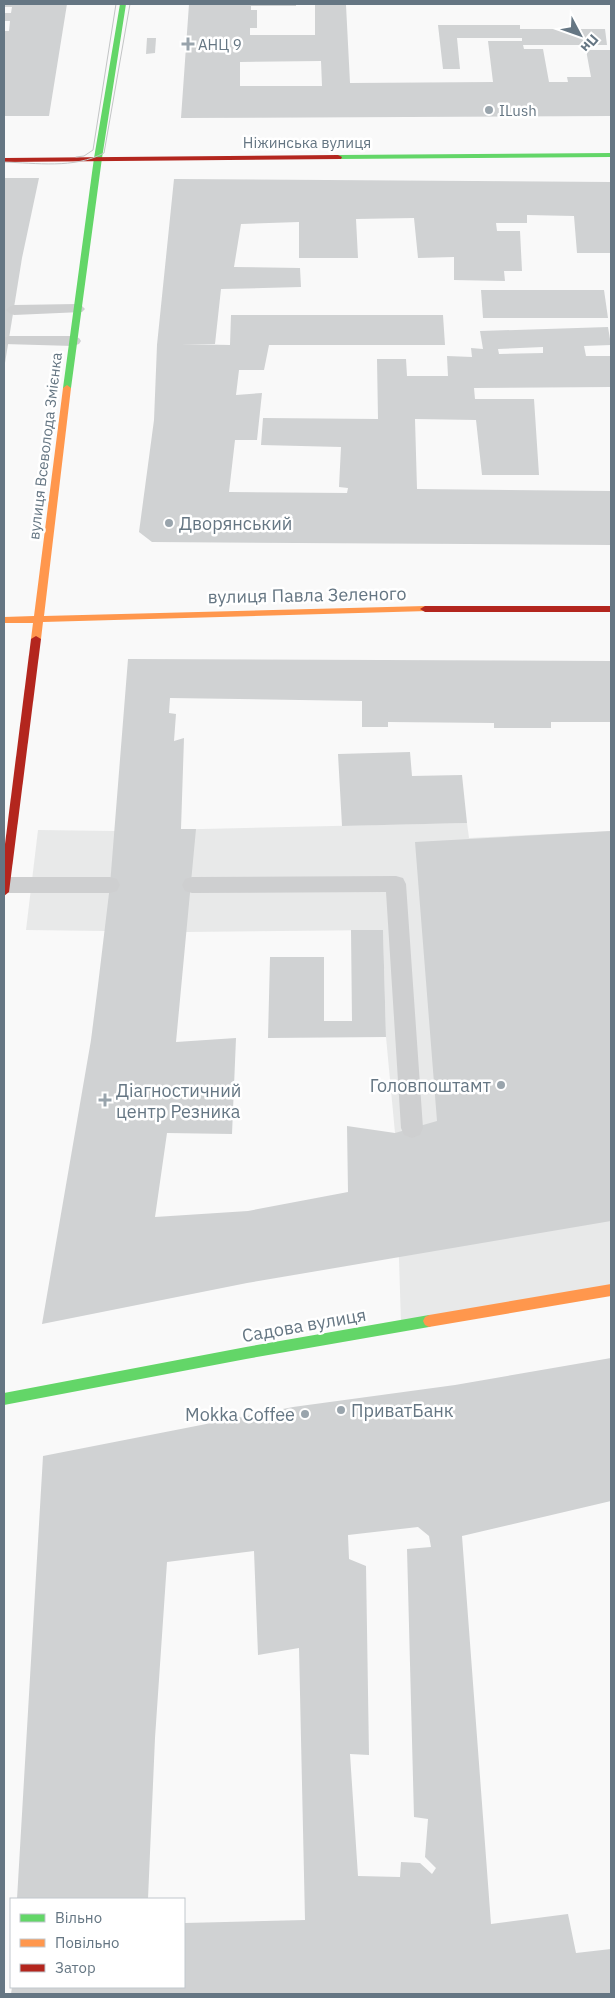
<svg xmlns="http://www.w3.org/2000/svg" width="615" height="1998" font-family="'IBM Plex Sans',sans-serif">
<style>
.built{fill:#e8e9e9}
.building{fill:#d0d2d3;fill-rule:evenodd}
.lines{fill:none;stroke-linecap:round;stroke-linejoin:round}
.lane{fill:#cecfd0;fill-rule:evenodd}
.fast{fill:#63d668;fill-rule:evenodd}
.slow{fill:#ff974d;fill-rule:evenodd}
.jam{fill:#b3261e;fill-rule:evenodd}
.tram{stroke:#c3c5c6;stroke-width:1}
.poi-dot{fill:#99a4ac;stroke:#fff;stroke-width:2}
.labels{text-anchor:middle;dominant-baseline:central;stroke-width:5;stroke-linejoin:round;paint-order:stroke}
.far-poi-label{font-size:15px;fill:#657683;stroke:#fff;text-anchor:start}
.far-street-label{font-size:15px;fill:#657683;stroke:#fff}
.poi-label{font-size:18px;fill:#657683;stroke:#fff;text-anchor:start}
.street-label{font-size:18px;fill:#657683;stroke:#fff}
</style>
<rect width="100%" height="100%" fill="#f9f9f9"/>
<path class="built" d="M 467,823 L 469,838 L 611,831 L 611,1285 L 401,1323 L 395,1133 L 386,1037 L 383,930 L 186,932 L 26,930 L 38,830 L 115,831 Z"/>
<g class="building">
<path d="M 4,4 L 67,4 L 49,116 L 4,116 L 4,31 L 9,31 L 10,21 L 4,21 L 4,13 L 11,13 L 12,7 L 4,7 Z"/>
<path d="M 189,4 L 296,4 L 296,6 L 251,6 L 251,10 L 257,10 L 257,28 L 250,28 L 250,35 L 315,35 L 315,5 L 346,5 L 350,83 L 493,82 L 488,41 L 522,41 L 522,38 L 457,38 L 460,69 L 443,69 L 438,25 L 520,25 L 520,29 L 605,29 L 607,45 L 523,45 L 524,49 L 543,49 L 549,82 L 568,82 L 567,77 L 591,77 L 586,50 L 611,50 L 611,116 L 181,118 ZM 321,61 L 322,86 L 240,86 L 240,62 Z"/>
<path d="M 147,38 L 156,38 L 155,53 L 146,54 Z"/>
<path d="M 4,178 L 39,178 L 22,258 L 5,363 Z"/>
<path d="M 174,179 L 611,182 L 611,253 L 577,253 L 574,216 L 527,215 L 527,223 L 496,223 L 497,231 L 520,231 L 522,271 L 504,271 L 505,281 L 454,280 L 454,257 L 418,258 L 414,218 L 356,219 L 358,258 L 299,258 L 299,222 L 241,224 L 234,267 L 300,268 L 301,287 L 221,289 L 215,344 L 181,344 L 230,345 L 231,315 L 443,315 L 445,345 L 269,345 L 264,370 L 239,370 L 236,395 L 262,393 L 257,440 L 235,440 L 229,492 L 347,493 L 348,488 L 339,487 L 341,447 L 261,445 L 263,418 L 378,419 L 377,359 L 406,359 L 407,376 L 448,376 L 447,356 L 472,357 L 471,348 L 483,349 L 480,331 L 608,327 L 611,345 L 584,346 L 586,356 L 611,356 L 611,387 L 474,388 L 475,399 L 534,399 L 539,475 L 482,475 L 476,420 L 415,419 L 417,489 L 611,491 L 611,545 L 152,542 L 139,532 L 154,420 L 157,345 ZM 543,347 L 543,353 L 499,354 L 498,349 Z"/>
<path d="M 481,290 L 604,290 L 608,318 L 483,318 Z"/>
<path d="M 128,659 L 611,661 L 611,722 L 551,722 L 551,728 L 494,728 L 494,723 L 388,722 L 388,727 L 362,727 L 362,701 L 170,698 L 169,713 L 176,714 L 174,741 L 184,738 L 181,829 L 196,829 L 176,1042 L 236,1038 L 232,1134 L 167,1133 L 155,1217 L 248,1211 L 348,1192 L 347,1126 L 395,1133 L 437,1121 L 415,842 L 611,831 L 611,1221 L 247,1283 L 42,1324 L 91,1040 L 98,985 L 110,885 Z"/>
<path d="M 410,752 L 412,776 L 462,775 L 467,823 L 342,826 L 338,754 Z"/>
<path d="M 351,930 L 383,930 L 386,1037 L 268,1038 L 270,957 L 324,957 L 324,1021 L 352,1021 Z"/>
<path d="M 611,1358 L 611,1501 L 462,1536 L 491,1924 L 568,1914 L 576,1953 L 611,1949 L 611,1994 L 11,1994 L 12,1987 L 184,1987 L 184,1923 L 305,1920 L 299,1648 L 258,1655 L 254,1551 L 167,1562 L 155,1738 L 148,1899 L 17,1899 L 43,1456 L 293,1407 L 455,1385 ZM 418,1527 L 429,1536 L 431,1547 L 407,1549 L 414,1817 L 428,1819 L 425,1857 L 436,1868 L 432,1874 L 420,1863 L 401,1862 L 400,1877 L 358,1876 L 350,1754 L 369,1755 L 366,1566 L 349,1559 L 348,1535 Z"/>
</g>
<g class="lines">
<g class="lane">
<path d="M 77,304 L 82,306 L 85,309 L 82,312 L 14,315 L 9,313 L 6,310 L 9,307 L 14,305 Z"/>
<path d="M 9,336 L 73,336 L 79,338 L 81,341 L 79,344 L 73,346 L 4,344 L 4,338 Z"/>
<path d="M 396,876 L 403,878 L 406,884 L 423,1128 L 420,1135 L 412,1138 L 404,1135 L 401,1128 L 386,892 L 192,893 L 185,891 L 182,885 L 185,879 L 192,877 Z"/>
<path d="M 4,877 L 110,877 L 117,879 L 120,885 L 117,891 L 110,893 L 5,893 Z"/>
</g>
<g class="fast">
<path d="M 120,4 L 126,4 L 102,158 L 71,388 L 67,391 L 63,388 L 94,158 Z"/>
<path d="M 611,153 L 611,157 L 338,159 L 334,157 L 338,155 Z"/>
<path d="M 429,1315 L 433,1317 L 435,1321 L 433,1325 L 429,1327 L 246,1359 L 4,1405 L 4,1393 L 246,1347 Z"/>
</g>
<g class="slow">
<path d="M 67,385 L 71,388 L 44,616 L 425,606 L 430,609 L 428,611 L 43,622 L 41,639 L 36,642 L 33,641 L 31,639 L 33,623 L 4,623 L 4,617 L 34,616 L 63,388 Z"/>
<path d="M 611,1284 L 611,1296 L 429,1327 L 425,1325 L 423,1321 L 425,1317 L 429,1315 Z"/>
</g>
<g class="jam">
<path d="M 338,155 L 342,157 L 341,159 L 4,162 L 4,158 Z"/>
<path d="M 425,606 L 611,606 L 611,612 L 425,612 L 420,609 Z"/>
<path d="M 36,636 L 41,639 L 9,892 L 4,896 L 4,852 L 31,639 Z"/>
</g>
<g class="tram">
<path d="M 76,157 L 84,156 L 93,150 L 116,4"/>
<path d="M 4,162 C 36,163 74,169 104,153 L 130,4"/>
</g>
</g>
<g class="poi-dot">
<path d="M185.5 36.5h5v5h5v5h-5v5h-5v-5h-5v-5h5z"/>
<circle cx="489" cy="110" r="5"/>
<circle cx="169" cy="523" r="5"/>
<circle cx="501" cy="1085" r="5"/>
<path d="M102.5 1092.5h5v5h5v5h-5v5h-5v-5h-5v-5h5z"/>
<circle cx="341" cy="1410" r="5"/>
<circle cx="305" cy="1414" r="5"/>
</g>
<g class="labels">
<g class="far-poi-label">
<text x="198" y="44">АНЦ 9</text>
<text x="499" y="110">ILush</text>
</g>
<g class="far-street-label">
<text x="307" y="142">Ніжинська вулиця</text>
<text transform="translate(45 446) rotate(-83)">вулиця Всеволода Змієнка</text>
</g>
<g class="poi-label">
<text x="179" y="523">Дворянський</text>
<text x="491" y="1085" text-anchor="end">Головпоштамт</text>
<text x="116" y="1090">Діагностичний<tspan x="116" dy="21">центр Резника</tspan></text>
<text x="351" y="1410">ПриватБанк</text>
<text x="295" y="1414" text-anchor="end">Mokka Coffee</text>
</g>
<g class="street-label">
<text transform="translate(307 595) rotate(-1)">вулиця Павла Зеленого</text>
<text transform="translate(304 1325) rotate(-10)">Садова вулиця</text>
</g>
</g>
<rect width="615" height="1998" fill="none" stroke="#657683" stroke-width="10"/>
<rect x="10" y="1898" width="175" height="90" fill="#ffffff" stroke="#c1c8cd"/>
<rect x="20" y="1914" width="25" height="8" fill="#63d668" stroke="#c1c8cd"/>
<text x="55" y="1923" font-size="15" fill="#657683">Вільно</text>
<rect x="20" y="1939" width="25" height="8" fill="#ff974d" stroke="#c1c8cd"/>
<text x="55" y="1948" font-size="15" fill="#657683">Повільно</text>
<rect x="20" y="1964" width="25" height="8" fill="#b3261e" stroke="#c1c8cd"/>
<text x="55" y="1973" font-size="15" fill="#657683">Затор</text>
<g transform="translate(580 35) rotate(131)" stroke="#ffffff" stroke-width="4" paint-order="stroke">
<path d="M0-4L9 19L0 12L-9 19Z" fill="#657683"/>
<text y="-8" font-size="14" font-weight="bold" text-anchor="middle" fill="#657683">Пн</text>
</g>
</svg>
